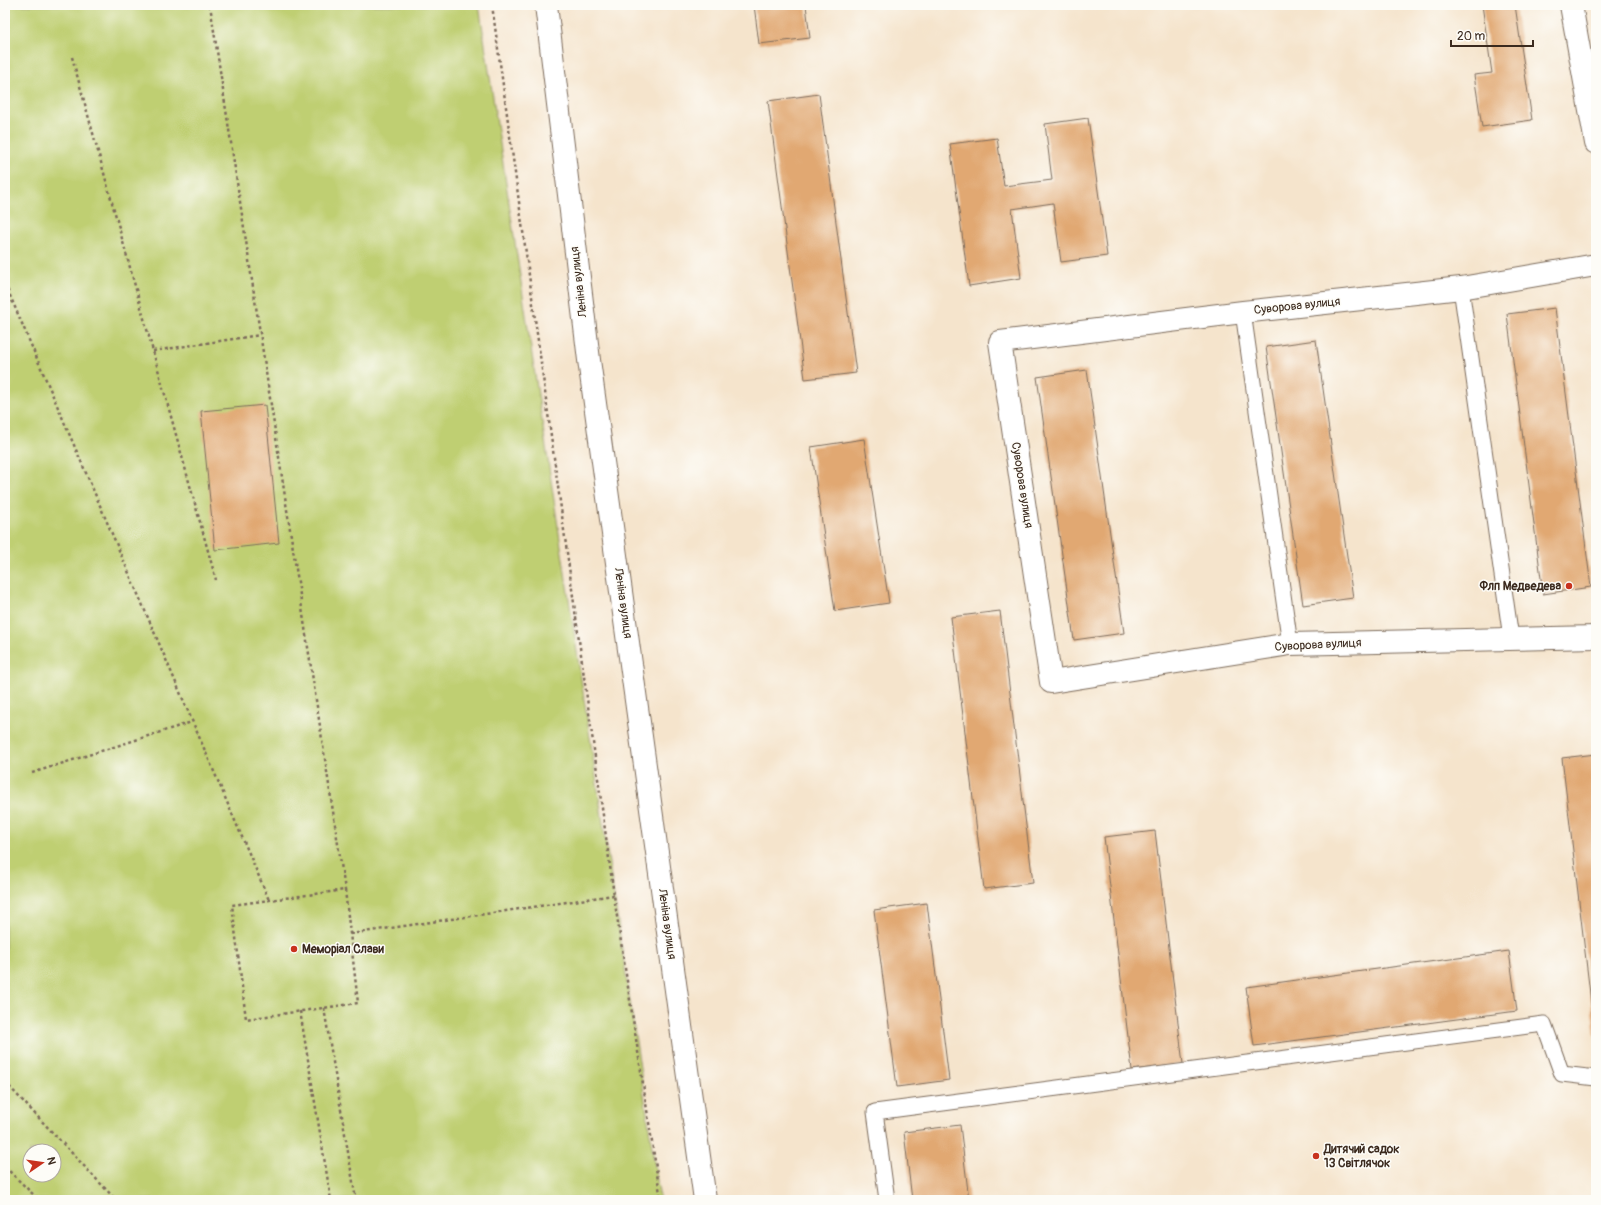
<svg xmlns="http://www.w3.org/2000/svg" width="1601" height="1205" font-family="Pangolin,sans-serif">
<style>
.park{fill:#bfcf72;stroke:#7d7c48;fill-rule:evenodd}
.building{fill:#e1a872}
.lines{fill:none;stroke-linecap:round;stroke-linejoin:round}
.lane-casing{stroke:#7c6b5b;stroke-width:17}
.street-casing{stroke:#7c6b5b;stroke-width:24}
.secondary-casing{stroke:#7c6b5b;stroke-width:24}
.primary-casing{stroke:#7c6b5b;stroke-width:24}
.path{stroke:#7c6b5b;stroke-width:2.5;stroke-dasharray:3 3;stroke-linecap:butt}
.lane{stroke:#fff;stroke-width:15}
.street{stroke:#fff;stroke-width:22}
.secondary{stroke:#fff;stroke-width:22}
.primary{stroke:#fff;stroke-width:22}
.poi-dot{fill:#c8321e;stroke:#fdfcf7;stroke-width:1.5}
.labels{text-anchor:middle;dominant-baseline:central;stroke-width:3;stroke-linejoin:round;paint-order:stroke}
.street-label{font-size:12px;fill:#3b2a1e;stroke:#fdfcf7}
.poi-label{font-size:12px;font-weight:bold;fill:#3b2a1e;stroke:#fdfcf7;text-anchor:start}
</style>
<rect width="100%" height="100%" fill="#fdfcf7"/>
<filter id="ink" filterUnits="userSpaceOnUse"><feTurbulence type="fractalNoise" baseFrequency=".025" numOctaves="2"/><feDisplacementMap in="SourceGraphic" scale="8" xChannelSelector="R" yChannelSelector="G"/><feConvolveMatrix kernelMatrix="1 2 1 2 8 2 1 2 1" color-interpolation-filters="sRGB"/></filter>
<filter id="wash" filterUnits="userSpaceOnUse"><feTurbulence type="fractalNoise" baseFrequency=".012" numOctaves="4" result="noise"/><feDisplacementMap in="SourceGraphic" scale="16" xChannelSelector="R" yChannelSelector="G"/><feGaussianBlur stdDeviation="0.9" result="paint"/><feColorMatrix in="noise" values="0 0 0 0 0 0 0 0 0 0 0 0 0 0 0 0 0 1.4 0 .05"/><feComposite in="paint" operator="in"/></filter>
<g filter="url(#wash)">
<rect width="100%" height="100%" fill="#f5e4cc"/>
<path class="park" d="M 5,5 L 479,5 L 660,1200 L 5,1200 ZM 30,1151 L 54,1151 L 54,1175 L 30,1175 Z"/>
<g id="blocks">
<g class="building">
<path d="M 754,5 L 806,5 L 810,38 L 759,44 Z"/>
<path d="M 1482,5 L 1515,5 L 1532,120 L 1482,127 L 1474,75 L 1492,73 Z"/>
<path d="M 819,94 L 856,373 L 805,379 L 768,101 Z"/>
<path d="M 1088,118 L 1107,256 L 1061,262 L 1053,203 L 1012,209 L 1021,278 L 969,286 L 950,144 L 997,138 L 1004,186 L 1052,180 L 1045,124 Z"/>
<path d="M 1555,308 L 1591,587 L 1543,594 L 1507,314 Z"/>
<path d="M 1316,340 L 1353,598 L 1303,605 L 1266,347 Z"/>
<path d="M 1087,370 L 1124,633 L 1074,640 L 1037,377 Z"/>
<path d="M 265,405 L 279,543 L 215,550 L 201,411 Z"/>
<path d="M 864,439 L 889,603 L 835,611 L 811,447 Z"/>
<path d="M 1000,611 L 1033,883 L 984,889 L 951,617 Z"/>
<path d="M 1596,754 L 1596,1036 L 1595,1036 L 1562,758 Z"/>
<path d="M 1155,831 L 1183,1064 L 1132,1070 L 1104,837 Z"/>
<path d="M 927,903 L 949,1080 L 897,1087 L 874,910 Z"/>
<path d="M 1509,951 L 1517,1011 L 1254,1046 L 1246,987 Z"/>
<path d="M 960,1125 L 969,1200 L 912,1200 L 904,1132 Z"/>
</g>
</g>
</g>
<g filter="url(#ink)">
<use href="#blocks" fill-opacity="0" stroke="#7c6b5b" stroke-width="1"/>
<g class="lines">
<g class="lane-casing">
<g id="lane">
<path d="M 1461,288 L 1511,638"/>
<path d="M 1243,312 L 1290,644"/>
<path d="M 887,1200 L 875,1112 L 1544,1024 L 1562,1074 L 1596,1078"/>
</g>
</g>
<g class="street-casing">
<path id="street" d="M 1596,265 L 1461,288 L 1243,312 L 1000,342 L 1051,682 L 1290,644 L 1596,637"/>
</g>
<g class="secondary-casing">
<path id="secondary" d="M 1571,5 L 1596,143"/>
</g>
<g class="primary-casing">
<path id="primary" d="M 546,5 L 589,360 L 705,1200"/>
</g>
<g class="path">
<path d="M 210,5 L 345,890"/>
<path d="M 492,5 L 616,910 L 661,1200"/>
<path d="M 72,57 L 216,580"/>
<path d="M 5,284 L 269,900"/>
<path d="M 153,351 L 260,335"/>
<path d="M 32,773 L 192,722"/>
<path d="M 345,890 L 358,1003 L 246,1019 L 232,905 Z"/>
<path d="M 350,934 L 614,895"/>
<path d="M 324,1008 L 356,1200"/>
<path d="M 300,1011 L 331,1200"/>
<path d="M 5,1082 L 116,1200"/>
<path d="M 5,1167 L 39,1200"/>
</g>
<use href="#lane" class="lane"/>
<use href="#street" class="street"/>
<use href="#secondary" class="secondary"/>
<use href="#primary" class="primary"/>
</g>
</g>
<g class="poi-dot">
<circle cx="1569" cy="586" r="4"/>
<circle cx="294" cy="949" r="4"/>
<circle cx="1316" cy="1156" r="4"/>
</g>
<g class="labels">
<g class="street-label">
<text transform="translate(579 282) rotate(-97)">Леніна вулиця</text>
<text transform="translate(1297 306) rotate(-6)">Суворова вулиця</text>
<text transform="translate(1022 485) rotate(81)">Суворова вулиця</text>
<text transform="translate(623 603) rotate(82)">Леніна вулиця</text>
<text transform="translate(1318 645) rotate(-3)">Суворова вулиця</text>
<text transform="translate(667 924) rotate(82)">Леніна вулиця</text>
</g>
<g class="poi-label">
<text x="1561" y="586" text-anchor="end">Флп Медведева</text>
<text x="302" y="949">Меморіал Слави</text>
<text x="1324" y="1149">Дитячий садок<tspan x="1324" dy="14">13 Світлячок</tspan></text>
</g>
</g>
<rect width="1601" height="1205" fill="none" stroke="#fdfcf7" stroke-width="20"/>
<g transform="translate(42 1163) rotate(77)"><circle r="19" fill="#fdfcf7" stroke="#afa8a0"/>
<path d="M0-3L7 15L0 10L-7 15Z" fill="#c8321e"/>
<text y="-6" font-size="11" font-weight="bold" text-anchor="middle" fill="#3b2a1e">N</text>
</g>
<path d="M1451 40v6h82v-6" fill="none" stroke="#3b2a1e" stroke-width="2"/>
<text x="1457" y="40" font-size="12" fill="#3b2a1e" stroke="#fdfcf7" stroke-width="3" paint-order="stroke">20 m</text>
</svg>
